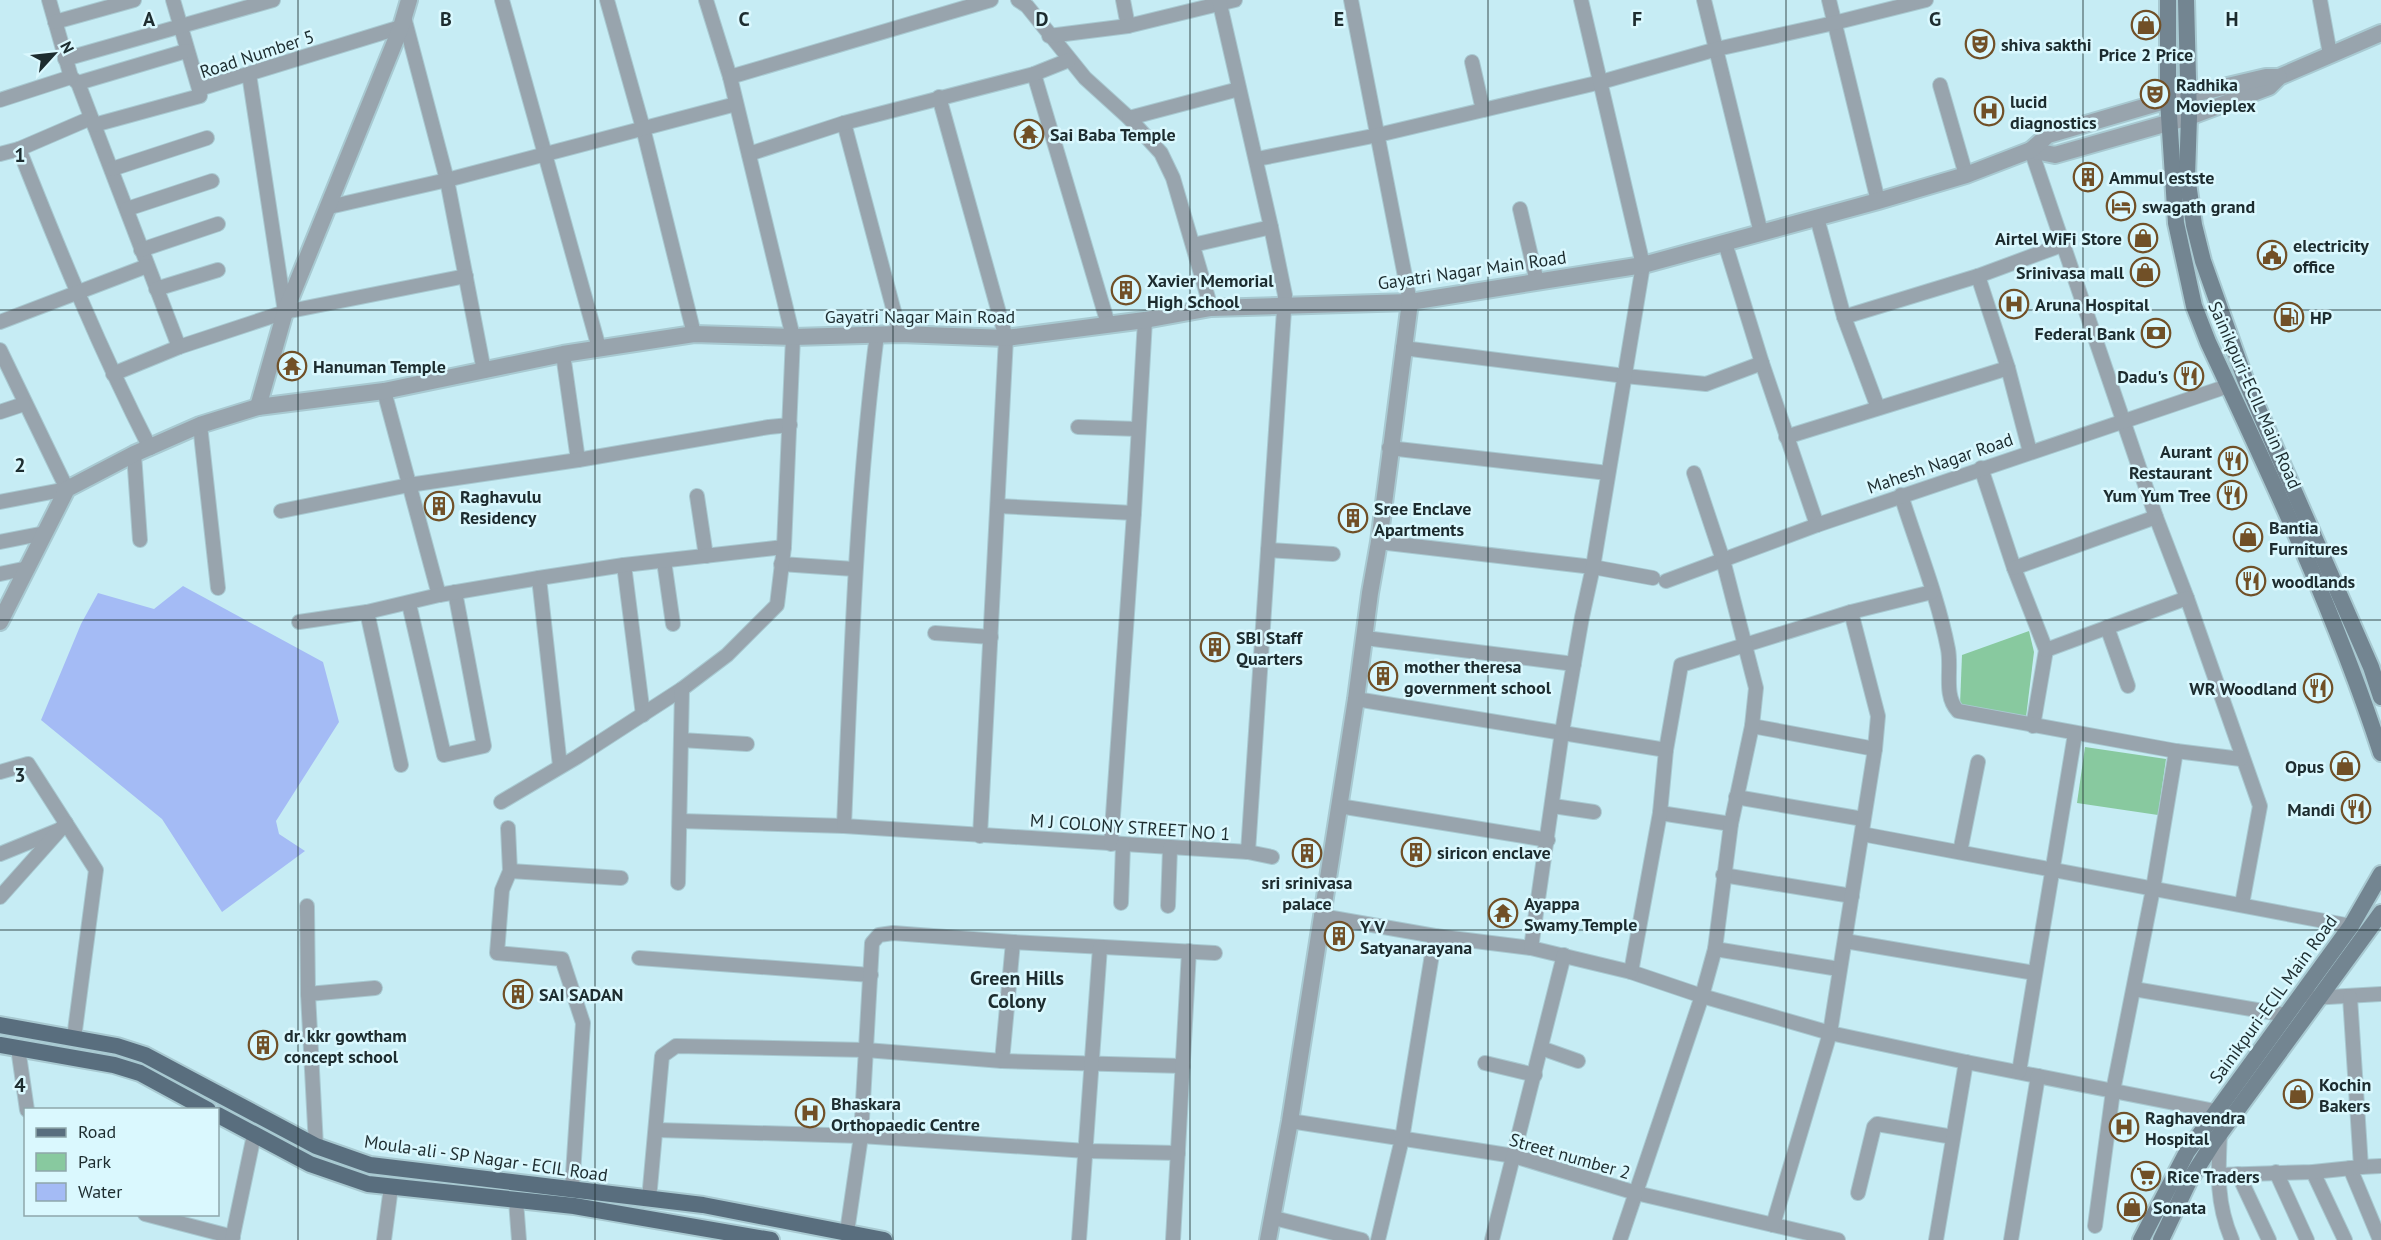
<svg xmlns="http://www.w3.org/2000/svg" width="2381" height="1240" font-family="'PT Sans',sans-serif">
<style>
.green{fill:#88c99f}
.water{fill:#a4bbf5}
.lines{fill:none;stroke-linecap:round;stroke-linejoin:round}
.minor-casing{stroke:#a8c9d1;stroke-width:16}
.tertiary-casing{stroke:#a8c9d1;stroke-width:20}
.secondary-casing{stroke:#a8c9d1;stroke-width:20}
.primary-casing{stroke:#a8c9d1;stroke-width:20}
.minor{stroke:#98a4ad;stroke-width:14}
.tertiary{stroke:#98a4ad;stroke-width:16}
.secondary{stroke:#738591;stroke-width:16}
.primary{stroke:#596e7e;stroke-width:16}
.grid{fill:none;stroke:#1d2c2f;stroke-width:1.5;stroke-opacity:0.55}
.labels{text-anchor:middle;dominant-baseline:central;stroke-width:5;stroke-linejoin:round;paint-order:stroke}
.poi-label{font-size:18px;font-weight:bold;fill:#1d2c2f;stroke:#daf8fe;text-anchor:start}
.street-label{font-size:18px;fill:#1d2c2f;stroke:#daf8fe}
.neighbourhood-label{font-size:20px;font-weight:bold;fill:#1d2c2f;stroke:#daf8fe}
.grid-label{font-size:20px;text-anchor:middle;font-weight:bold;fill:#1d2c2f;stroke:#daf8fe;stroke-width:5;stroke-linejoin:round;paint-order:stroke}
</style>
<rect width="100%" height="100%" fill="#c6ecf4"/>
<g class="green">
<path d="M 2029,631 L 2034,652 L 2026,717 L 1960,705 L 1962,655 Z"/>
<path d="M 2085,747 L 2166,759 L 2158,815 L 2077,803 Z"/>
</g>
<path class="water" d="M 183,586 L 323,662 L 339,722 L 276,821 L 279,834 L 305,851 L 222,912 L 162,819 L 41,720 L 81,624 L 98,593 L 154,609 Z"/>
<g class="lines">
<g class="minor-casing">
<g id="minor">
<path d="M 49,0 L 71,77 L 78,83 L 179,347"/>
<path d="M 173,0 L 199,89"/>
<path d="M 502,0 L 599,348"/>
<path d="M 607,0 L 643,128 L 694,334"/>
<path d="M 706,0 L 730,77"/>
<path d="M 1018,0 L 1027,6 L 1085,78 L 1129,118 L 1161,153 L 1173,178 L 1211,308"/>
<path d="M 1123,0 L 1128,26"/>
<path d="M 1351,0 L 1410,302"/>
<path d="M 1704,0 L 1761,233"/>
<path d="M 1829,0 L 1878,201"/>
<path d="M 2320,0 L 2330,54"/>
<path d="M 404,17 L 447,180 L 484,371"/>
<path d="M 55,22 L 134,0"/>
<path d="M 1049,36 L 1128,26 L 1235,0"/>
<path d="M 65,59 L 273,0"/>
<path d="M 1472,62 L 1483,110"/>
<path d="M 249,74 L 285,312"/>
<path d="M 1034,74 L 1108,324"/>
<path d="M 78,83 L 186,51"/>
<path d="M 1940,85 L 1966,175"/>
<path d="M 939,97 L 1006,338 L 980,836"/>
<path d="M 0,100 L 71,77"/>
<path d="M 91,118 L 19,149 C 59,250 100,350 150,448"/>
<path d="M 1129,118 L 1239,89"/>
<path d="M 844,123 L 900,334"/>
<path d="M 94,125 L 200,96 L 199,89 L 401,27"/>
<path d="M 2031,150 L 2156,517 L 2187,598 L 2260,806 L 2242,904"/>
<path d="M 0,154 L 19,149"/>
<path d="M 749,154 L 844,123 L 1034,74 L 1069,60"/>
<path d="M 1257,159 L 1378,135 L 1601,82 L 1717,49 L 1834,23 L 1926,0"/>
<path d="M 112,169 L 207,138"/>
<path d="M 329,207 L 447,180 L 736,104"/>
<path d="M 127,209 L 212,181"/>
<path d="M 1520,209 L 1537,282"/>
<path d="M 1817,218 L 1844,317 L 1878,408"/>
<path d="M 1725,243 L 1762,363 L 1817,525"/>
<path d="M 1193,245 L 1271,227 L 1219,0"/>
<path d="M 141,250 L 218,224"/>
<path d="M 1978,276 L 2008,368 L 2030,452"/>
<path d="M 156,289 L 218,270"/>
<path d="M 1844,317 L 1978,276 L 2062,245"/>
<path d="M 0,322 L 147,266"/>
<path d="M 1403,348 L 1625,376 L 1706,384 L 1762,363"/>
<path d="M 0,350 L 67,489 L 0,502"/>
<path d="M 563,354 L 578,460"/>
<path d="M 113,374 L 179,347 L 285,312 L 466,276"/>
<path d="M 384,391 L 439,595"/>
<path d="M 0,412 L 24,404"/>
<path d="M 200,425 L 218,588"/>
<path d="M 1078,427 L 1138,429"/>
<path d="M 1786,437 L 2008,368"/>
<path d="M 1389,448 L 1608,473"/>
<path d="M 134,454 L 140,540"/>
<path d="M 1981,468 L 2014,568 L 2046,650 L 2033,726"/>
<path d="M 1901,495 C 1917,546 1938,597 1948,649 C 1952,669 1943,696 1958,711 L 2176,751 L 2241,759"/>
<path d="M 697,496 L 706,556"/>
<path d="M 998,506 L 1134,513"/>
<path d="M 281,511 L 409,485 L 578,460 L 769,427 L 790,425"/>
<path d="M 0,542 L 45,533"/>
<path d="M 1379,542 L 1593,567 L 1653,578"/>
<path d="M 1268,550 L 1333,554"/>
<path d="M 664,561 L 673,624"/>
<path d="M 781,564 L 854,569"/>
<path d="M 624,565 L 643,715"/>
<path d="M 2014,568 L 2156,517"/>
<path d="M 0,574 L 28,568"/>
<path d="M 539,578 L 560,766"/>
<path d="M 1666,581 L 1817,525 L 2228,386"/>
<path d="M 409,604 L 444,755 L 484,746 L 455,592"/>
<path d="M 367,612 L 401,765"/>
<path d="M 299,622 L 367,612 L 439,595 L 539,578 L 624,565 L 784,547"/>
<path d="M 2107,627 L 2128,686"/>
<path d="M 935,633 L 991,637"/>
<path d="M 1365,638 L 1574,664"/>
<path d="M 2046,650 L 2187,598"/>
<path d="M 1356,699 L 1666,750"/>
<path d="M 1752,726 L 1875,749"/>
<path d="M 681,740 L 747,744"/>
<path d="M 0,772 L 28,764 L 96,870 L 74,1038"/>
<path d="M 1736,797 L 1863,819"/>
<path d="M 501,802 L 577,757 L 682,689 L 727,655 L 777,605 L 784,547 L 793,337 L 730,77 L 991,0"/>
<path d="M 1339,806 L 1548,840"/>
<path d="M 1553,806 L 1594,812"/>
<path d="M 1660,813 L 1731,824"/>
<path d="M 680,821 L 844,826 L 1248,852 L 1285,295 L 1271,227"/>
<path d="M 844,826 C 851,661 856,498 877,334"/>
<path d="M 508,828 L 510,871 L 502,890 L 497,953 L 562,959 L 583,1023 L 572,1189"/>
<path d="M 1862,834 L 2351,926"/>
<path d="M 1111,844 L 1134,513 L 1145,320"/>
<path d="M 1248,852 L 1272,857"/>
<path d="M 1960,852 L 1978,762"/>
<path d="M 0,854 L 59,830"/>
<path d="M 510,871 L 621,878"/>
<path d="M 1723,875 L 1852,896"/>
<path d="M 678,883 L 682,689"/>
<path d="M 0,897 L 66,823"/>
<path d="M 1121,903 L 1123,845"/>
<path d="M 307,906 L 308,994 L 316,1146"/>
<path d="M 1168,906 L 1170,848"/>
<path d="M 1321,916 L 1435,936 L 1531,948 L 1631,972 L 1702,996 L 1830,1033 L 1966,1062 L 2215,1111"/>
<path d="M 1845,941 L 2035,973"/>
<path d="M 1531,948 L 1562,732 L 1582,617 L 1593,567 L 1643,265 L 1581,0"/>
<path d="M 1715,949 L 1839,969"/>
<path d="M 639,958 L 871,975"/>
<path d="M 1631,972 L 1660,813 L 1666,750 L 1681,665 L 1851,612 L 1932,592"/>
<path d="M 2134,989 L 2286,1015"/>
<path d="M 308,994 L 375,988"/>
<path d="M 2311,998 L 2381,994"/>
<path d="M 18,1048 L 27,1110"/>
<path d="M 1541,1048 L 1578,1061"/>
<path d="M 1002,1061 L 1013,942"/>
<path d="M 1485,1063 L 1535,1075"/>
<path d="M 2019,1072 L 2075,734"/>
<path d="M 1290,1121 L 1514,1156 L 1636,1193 L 1838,1240"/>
<path d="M 657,1130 L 861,1136 L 1087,1151 L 1178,1153"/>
<path d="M 2220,1133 C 2218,1172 2216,1203 2232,1240"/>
<path d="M 2361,1167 L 2381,1166"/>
<path d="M 2350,1168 L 2380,1240"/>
<path d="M 2276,1172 L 2307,1240"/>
<path d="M 2313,1172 L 2345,1240"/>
<path d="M 2238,1174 L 2269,1240"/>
<path d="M 2218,1175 L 2313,1172 L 2361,1167 L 2350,997"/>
<path d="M 1858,1193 L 1874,1127 L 1877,1124 L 1953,1137"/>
<path d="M 649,1199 L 662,1056 L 676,1046 L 866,1050 L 1002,1061 L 1183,1066"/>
<path d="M 516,1201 L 519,1240"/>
<path d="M 145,1214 L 233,1237"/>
<path d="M 1274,1218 L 1362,1240"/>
<path d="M 1773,1225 L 1830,1033 L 1875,749 L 1878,716 L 1851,612"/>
<path d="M 2095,1226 L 2113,1091 L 2153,889 L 2176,751"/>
<path d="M 847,1232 L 861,1136 L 872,943 L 879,935 L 893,933 L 1013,942 L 1215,953"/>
<path d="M 232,1240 L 254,1135"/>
<path d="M 384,1240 L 391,1187"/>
<path d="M 1079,1240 L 1100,947"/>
<path d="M 1173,1240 L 1189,951"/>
<path d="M 1378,1240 L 1402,1139 L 1435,936"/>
<path d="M 1492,1240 L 1564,955"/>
<path d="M 1620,1240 L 1702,996 L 1715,949 L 1731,824 L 1752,726 L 1756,688 L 1723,560 L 1694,473"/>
<path d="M 1936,1240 L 1966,1062"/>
<path d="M 2011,1240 L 2038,1076"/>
</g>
</g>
<g class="tertiary-casing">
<g id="tertiary">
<path d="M 2031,150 L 2055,155 L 2189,117 L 2269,87 L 2279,77 L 2381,33"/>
<path d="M 258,407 L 285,312 L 401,27 L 409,0"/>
<path d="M 0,622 L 67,489 L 134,454 L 200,425 L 258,407 L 384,391 L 563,354 L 694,334 L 793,337 L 900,334 L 1006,338 L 1145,320 L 1211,308 L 1410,302 L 1643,265 L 1878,201 L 1966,175 L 2031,150 L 2048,135 L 2168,100 L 2266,77 L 2279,77"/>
<path d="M 1268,1240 L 1290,1121 L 1356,699 L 1370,593 L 1379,542 L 1410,302"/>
</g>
</g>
<g class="secondary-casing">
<g id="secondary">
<path d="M 2168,0 L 2168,100 L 2176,223 L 2194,306 L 2208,342 C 2271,477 2335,612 2381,753"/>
<path d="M 2186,0 L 2189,117 L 2187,176 L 2194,225 L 2203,261 L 2245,379 L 2371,667 L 2381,697"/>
<path d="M 2141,1240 L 2187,1152 L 2351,926 L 2381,874"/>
<path d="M 2161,1240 L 2189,1181 L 2213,1143 L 2381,913"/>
</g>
</g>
<g class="primary-casing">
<g id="primary">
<path d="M 0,1025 L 117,1046 L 145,1055 L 316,1146 L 370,1165 L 703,1205 L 884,1240"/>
<path d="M 0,1045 L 114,1065 L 140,1073 L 208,1110"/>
<path d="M 218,1115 L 310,1164 L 368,1184 L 574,1206 L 771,1240"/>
</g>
</g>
<use href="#minor" class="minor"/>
<use href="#tertiary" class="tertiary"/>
<use href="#secondary" class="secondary"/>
<use href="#primary" class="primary"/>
</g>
<path class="grid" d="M 298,0 L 298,1240M 595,0 L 595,1240M 893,0 L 893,1240M 1190,0 L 1190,1240M 1488,0 L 1488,1240M 1786,0 L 1786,1240M 2083,0 L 2083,1240M 0,310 L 2381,310M 0,620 L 2381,620M 0,930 L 2381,930"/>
<defs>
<g id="shop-ring" transform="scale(1.5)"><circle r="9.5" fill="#daf8fe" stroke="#715027" stroke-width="1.5"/><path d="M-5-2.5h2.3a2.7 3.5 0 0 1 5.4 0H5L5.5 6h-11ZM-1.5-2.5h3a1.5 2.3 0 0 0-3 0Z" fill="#715027"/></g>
<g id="theatre-ring" transform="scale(1.5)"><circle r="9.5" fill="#daf8fe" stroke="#715027" stroke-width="1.5"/><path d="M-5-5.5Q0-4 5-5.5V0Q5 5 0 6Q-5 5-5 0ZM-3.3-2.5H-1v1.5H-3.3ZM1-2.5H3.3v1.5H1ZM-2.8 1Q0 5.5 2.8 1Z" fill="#715027"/></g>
<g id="hospital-ring" transform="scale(1.5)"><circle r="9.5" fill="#daf8fe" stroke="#715027" stroke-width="1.5"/><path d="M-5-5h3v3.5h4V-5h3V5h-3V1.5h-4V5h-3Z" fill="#715027"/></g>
<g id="temple-ring" transform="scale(1.5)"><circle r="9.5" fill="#daf8fe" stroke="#715027" stroke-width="1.5"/><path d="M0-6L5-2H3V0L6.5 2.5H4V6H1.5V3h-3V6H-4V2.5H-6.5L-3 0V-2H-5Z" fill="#715027"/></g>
<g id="building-ring" transform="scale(1.5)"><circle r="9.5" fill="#daf8fe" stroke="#715027" stroke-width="1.5"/><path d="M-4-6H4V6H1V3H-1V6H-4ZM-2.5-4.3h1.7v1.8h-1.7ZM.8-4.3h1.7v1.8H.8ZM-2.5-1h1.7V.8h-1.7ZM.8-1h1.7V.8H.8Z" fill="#715027"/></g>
<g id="hotel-ring" transform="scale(1.5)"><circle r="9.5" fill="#daf8fe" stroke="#715027" stroke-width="1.5"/><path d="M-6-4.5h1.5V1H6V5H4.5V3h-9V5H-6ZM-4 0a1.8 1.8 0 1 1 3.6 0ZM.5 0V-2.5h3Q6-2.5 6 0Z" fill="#715027"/></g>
<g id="civic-ring" transform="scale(1.5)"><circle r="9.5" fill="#daf8fe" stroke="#715027" stroke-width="1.5"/><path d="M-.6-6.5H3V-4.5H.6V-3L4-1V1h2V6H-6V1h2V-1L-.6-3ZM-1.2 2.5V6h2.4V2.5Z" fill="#715027"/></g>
<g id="fuel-ring" transform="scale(1.5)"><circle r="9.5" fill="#daf8fe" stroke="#715027" stroke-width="1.5"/><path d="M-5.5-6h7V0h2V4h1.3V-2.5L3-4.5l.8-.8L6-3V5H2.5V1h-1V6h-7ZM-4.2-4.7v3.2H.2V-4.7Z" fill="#715027"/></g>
<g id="bank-ring" transform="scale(1.5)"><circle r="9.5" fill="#daf8fe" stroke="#715027" stroke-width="1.5"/><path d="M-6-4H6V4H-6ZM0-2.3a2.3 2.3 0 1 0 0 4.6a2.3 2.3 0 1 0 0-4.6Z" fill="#715027"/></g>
<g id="restaurant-ring" transform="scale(1.5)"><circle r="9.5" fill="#daf8fe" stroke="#715027" stroke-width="1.5"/><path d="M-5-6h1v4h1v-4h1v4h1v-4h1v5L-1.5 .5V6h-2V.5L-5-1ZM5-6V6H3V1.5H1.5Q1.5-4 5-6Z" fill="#715027"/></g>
<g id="supermarket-ring" transform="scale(1.5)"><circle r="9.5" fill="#daf8fe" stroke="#715027" stroke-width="1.5"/><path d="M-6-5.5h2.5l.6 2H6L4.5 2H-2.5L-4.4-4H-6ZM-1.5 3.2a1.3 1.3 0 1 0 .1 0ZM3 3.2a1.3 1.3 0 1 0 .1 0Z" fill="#715027"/></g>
</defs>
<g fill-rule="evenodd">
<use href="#shop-ring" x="2146" y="25"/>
<use href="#theatre-ring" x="1980" y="44"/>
<use href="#theatre-ring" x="2155" y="94"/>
<use href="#hospital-ring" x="1989" y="111"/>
<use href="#temple-ring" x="1029" y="134"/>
<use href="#building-ring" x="2088" y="177"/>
<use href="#hotel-ring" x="2121" y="206"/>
<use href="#shop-ring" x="2143" y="238"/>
<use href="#civic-ring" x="2272" y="255"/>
<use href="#shop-ring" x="2145" y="272"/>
<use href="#building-ring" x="1126" y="290"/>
<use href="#hospital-ring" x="2014" y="304"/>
<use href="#fuel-ring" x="2289" y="317"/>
<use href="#bank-ring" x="2156" y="333"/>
<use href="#temple-ring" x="292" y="366"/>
<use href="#restaurant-ring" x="2189" y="376"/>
<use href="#restaurant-ring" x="2233" y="461"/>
<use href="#restaurant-ring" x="2232" y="495"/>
<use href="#building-ring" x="439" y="506"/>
<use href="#building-ring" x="1353" y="518"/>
<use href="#shop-ring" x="2248" y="537"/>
<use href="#restaurant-ring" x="2251" y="581"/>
<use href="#building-ring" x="1215" y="647"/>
<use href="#building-ring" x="1383" y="676"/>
<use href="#restaurant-ring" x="2318" y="688"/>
<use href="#shop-ring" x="2345" y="766"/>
<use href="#restaurant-ring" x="2356" y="809"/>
<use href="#building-ring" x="1416" y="852"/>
<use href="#building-ring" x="1307" y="853"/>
<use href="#temple-ring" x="1503" y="913"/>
<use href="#building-ring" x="1339" y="936"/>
<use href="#building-ring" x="518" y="994"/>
<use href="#building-ring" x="263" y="1045"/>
<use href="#shop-ring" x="2298" y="1094"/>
<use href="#hospital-ring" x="810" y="1113"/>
<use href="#hospital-ring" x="2124" y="1127"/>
<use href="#supermarket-ring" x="2146" y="1176"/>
<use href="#shop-ring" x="2132" y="1207"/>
</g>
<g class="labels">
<g class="poi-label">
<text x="2001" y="44">shiva sakthi</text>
<text x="2146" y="54" text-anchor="middle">Price 2 Price</text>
<text x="2176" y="84">Radhika<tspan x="2176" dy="21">Movieplex</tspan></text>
<text x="2010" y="101">lucid<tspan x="2010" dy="21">diagnostics</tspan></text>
<text x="1050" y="134">Sai Baba Temple</text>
<text x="2109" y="177">Ammul estste</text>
<text x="2142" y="206">swagath grand</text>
<text x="2122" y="238" text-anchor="end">Airtel WiFi Store</text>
<text x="2293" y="245">electricity<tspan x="2293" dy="21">office</tspan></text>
<text x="2124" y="272" text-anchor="end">Srinivasa mall</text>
<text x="1147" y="280">Xavier Memorial<tspan x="1147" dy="21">High School</tspan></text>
<text x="2035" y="304">Aruna Hospital</text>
<text x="2310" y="317">HP</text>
<text x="2135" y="333" text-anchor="end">Federal Bank</text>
<text x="313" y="366">Hanuman Temple</text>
<text x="2168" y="376" text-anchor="end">Dadu's</text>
<text x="2212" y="451" text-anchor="end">Aurant<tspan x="2212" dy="21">Restaurant</tspan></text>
<text x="2211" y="495" text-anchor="end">Yum Yum Tree</text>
<text x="460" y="496">Raghavulu<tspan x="460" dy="21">Residency</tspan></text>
<text x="1374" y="508">Sree Enclave<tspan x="1374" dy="21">Apartments</tspan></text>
<text x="2269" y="527">Bantia<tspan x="2269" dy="21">Furnitures</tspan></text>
<text x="2272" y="581">woodlands</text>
<text x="1236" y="637">SBI Staff<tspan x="1236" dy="21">Quarters</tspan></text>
<text x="1404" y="666">mother theresa<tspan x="1404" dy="21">government school</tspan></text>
<text x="2297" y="688" text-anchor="end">WR Woodland</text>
<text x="2324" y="766" text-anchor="end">Opus</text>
<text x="2335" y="809" text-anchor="end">Mandi</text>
<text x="1437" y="852">siricon enclave</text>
<text x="1307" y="882" text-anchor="middle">sri srinivasa<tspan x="1307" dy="21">palace</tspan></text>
<text x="1524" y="903">Ayappa<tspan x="1524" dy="21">Swamy Temple</tspan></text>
<text x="1360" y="926">Y V<tspan x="1360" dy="21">Satyanarayana</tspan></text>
<text x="539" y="994">SAI SADAN</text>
<text x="284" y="1035">dr. kkr gowtham<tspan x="284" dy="21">concept school</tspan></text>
<text x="2319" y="1084">Kochin<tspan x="2319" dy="21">Bakers</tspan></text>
<text x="831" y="1103">Bhaskara<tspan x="831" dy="21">Orthopaedic Centre</tspan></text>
<text x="2145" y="1117">Raghavendra<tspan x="2145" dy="21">Hospital</tspan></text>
<text x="2167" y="1176">Rice Traders</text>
<text x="2153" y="1207">Sonata</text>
</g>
<g class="street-label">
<text transform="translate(257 54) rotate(-18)">Road Number 5</text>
<text transform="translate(1472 270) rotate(-8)">Gayatri Nagar Main Road</text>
<text x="920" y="316">Gayatri Nagar Main Road</text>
<text transform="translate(2255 395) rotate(66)">Sainikpuri-ECIL Main Road</text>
<text transform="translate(1940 463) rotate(-19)">Mahesh Nagar Road</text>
<text transform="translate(1130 827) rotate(4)">M J COLONY STREET NO 1</text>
<text transform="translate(2273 999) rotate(-54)">Sainikpuri-ECIL Main Road</text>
<text transform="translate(1570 1156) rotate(16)">Street number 2</text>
<text transform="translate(486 1158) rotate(8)">Moula-ali - SP Nagar - ECIL Road</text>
</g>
<g class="neighbourhood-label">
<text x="1017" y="978">Green Hills<tspan x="1017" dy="23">Colony</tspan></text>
</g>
</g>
<g class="grid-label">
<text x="149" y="26">A</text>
<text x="446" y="26">B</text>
<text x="744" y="26">C</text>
<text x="1042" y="26">D</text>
<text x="1339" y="26">E</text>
<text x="1637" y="26">F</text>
<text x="1935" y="26">G</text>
<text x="2232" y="26">H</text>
<text x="20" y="162">1</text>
<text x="20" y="472">2</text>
<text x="20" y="782">3</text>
<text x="20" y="1092">4</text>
</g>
<rect x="24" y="1108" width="195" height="108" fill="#daf8fe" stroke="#8ea6ab" stroke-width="1.5"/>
<rect x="36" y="1128" width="30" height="9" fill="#596e7e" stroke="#8ea6ab" stroke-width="1.5"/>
<text x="78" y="1138" font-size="18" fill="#1d2c2f">Road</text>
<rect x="36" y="1153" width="30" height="18" fill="#88c99f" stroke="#8ea6ab" stroke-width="1.5"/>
<text x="78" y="1168" font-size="18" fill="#1d2c2f">Park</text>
<rect x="36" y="1183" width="30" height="18" fill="#a4bbf5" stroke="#8ea6ab" stroke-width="1.5"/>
<text x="78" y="1198" font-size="18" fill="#1d2c2f">Water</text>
<g transform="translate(54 54) rotate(63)" stroke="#daf8fe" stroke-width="4.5" paint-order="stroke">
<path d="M0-4.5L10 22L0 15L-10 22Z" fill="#1d2c2f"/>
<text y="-9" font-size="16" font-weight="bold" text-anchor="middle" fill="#1d2c2f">N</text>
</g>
</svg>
